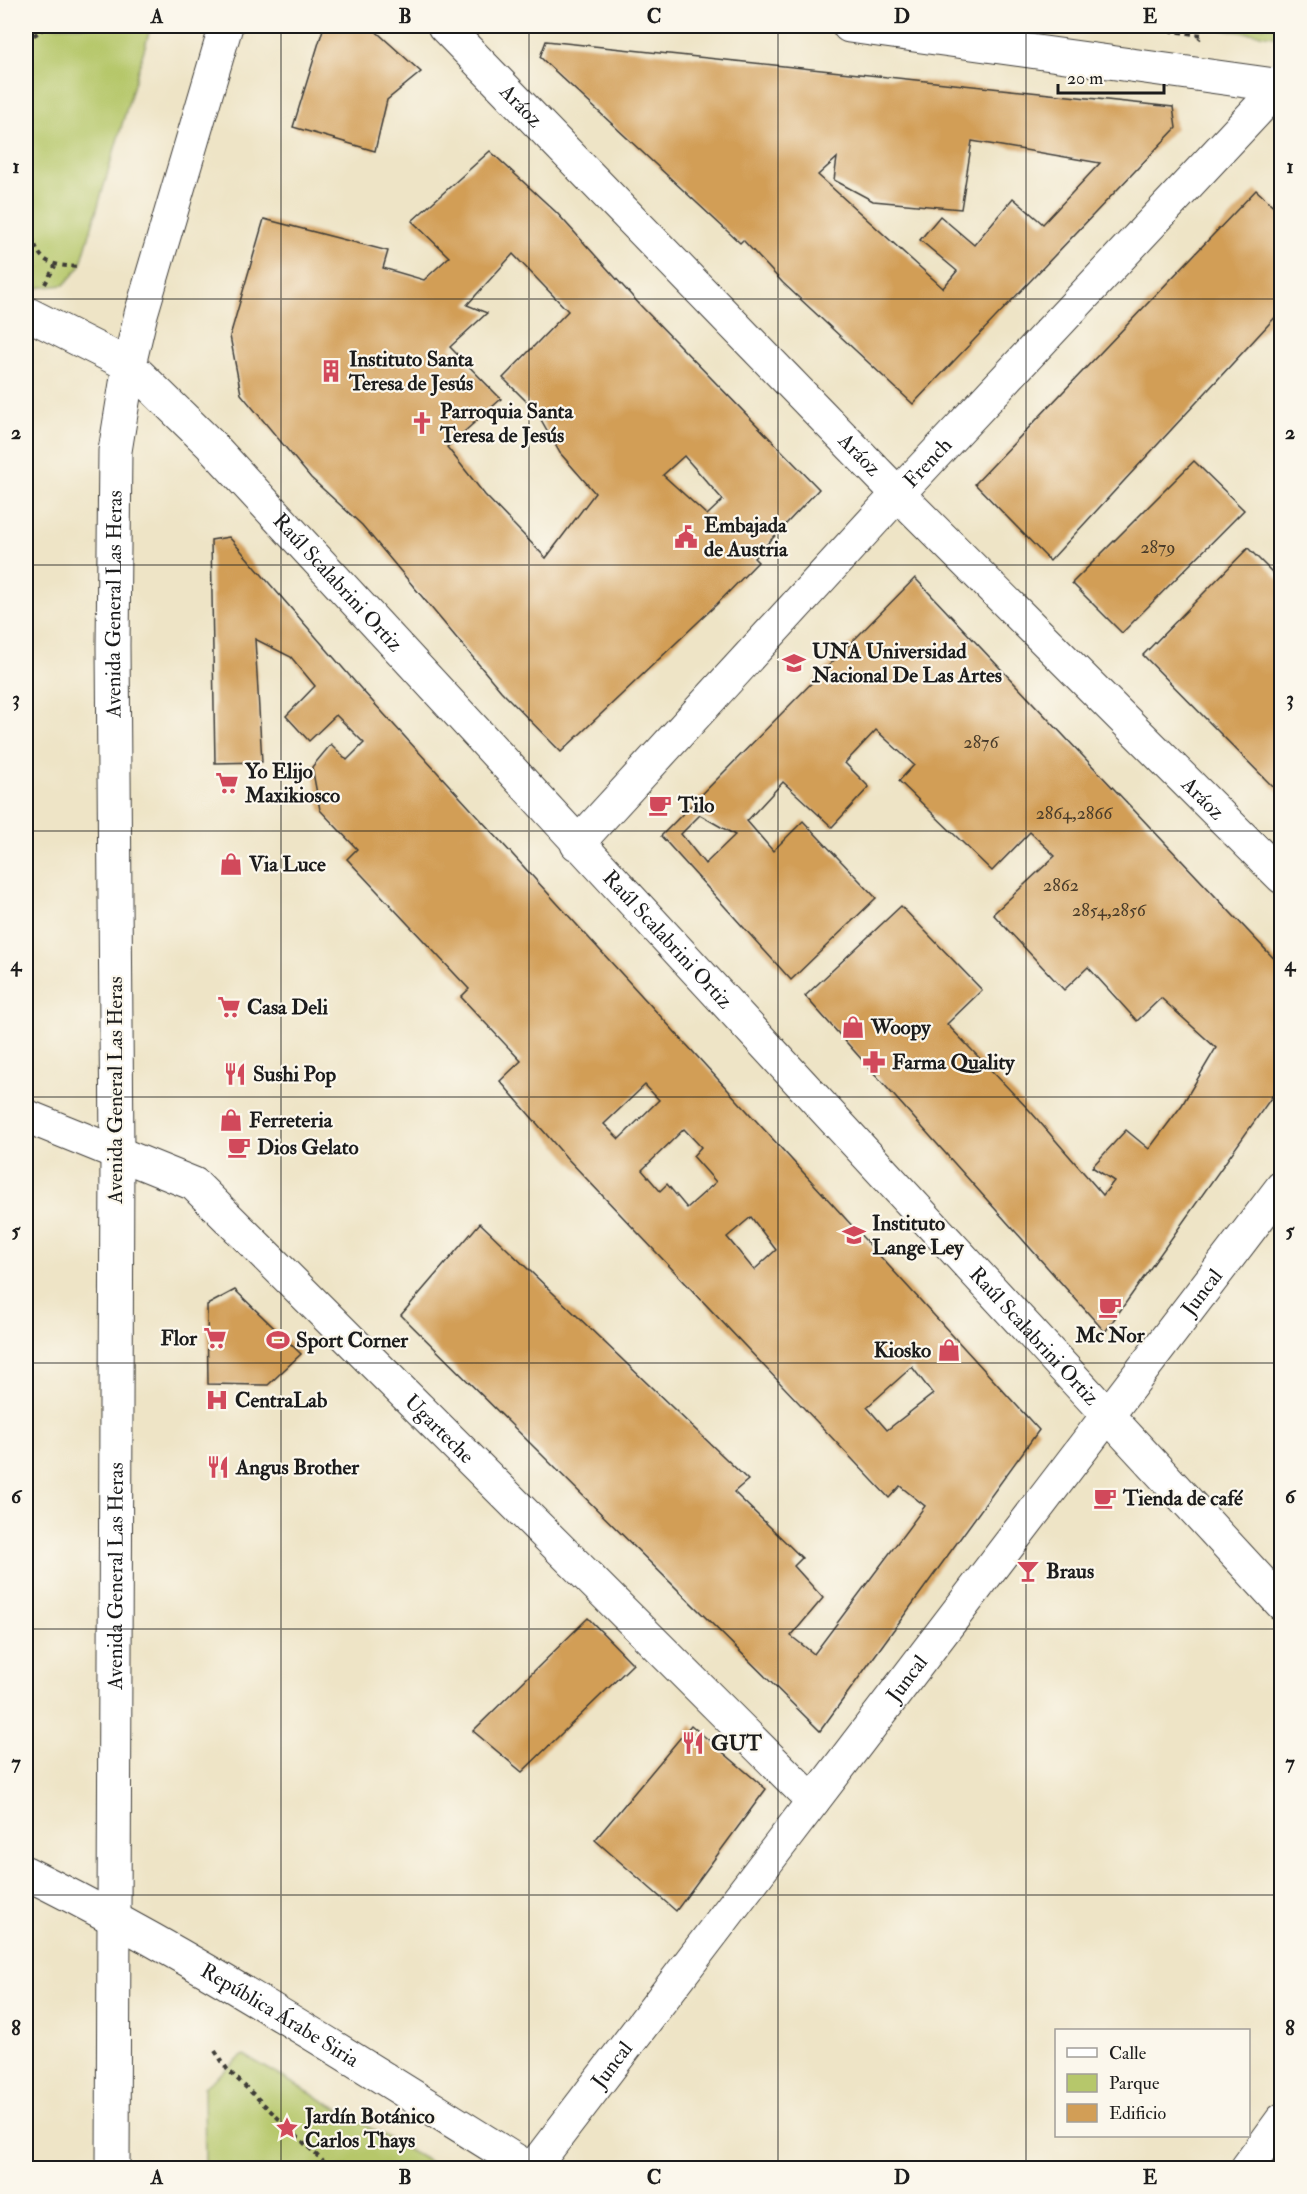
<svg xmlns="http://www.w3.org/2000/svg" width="1307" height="2194" font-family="'IM FELL Double Pica',serif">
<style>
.green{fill:#b6c76b;stroke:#697244;stroke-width:1.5}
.building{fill:#d29e56;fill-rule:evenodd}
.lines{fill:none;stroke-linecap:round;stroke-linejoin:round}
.minor-casing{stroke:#3c3a36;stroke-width:35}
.major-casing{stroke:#3c3a36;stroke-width:35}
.path{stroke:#3c3a36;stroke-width:4;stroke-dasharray:4.5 4.5;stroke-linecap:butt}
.minor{stroke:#fff;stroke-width:33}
.major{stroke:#fff;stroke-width:33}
.grid{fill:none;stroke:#1c1c1c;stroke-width:1.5;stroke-opacity:0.55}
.labels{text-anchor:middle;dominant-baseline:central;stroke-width:4.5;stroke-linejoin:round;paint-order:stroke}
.number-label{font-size:18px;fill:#4a3c2a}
.street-label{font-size:21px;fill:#1c1c1c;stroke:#fbf7ec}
.poi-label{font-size:21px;font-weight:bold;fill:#1c1c1c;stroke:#fbf7ec;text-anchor:start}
.neatline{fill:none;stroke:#1c1c1c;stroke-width:2}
.grid-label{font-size:20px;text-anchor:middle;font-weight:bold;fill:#1c1c1c}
</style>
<rect width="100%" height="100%" fill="#fbf7ec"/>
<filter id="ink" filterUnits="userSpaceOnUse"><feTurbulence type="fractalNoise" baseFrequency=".0167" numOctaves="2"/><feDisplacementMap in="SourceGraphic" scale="12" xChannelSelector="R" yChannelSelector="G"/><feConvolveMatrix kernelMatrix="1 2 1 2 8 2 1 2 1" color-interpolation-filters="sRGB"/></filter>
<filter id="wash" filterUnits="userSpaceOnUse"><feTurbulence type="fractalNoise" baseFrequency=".008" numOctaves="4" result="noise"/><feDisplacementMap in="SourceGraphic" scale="24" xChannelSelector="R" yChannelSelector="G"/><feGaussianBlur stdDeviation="1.35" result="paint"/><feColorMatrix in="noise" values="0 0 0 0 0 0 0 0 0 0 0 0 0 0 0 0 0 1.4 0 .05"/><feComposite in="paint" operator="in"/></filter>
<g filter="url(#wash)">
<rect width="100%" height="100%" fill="#eee4c6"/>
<g class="green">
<path d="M 26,26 L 151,26 L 80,267 L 64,285 L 26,289 Z"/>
<path d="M 1197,26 L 1281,26 L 1281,37 Z"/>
<path d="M 244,2055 L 440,2168 L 205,2168 L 204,2087 Z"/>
</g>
<g id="blocks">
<g class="building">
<path d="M 324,26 L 370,26 L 421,72 L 387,100 L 375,151 L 293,127 Z"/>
<path d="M 546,41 L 1173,107 L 1176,128 L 913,404 L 783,283 L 743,240 L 740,243 L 540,57 ZM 972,141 L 1100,163 L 1043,224 L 1013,198 L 974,245 L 940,216 L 920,240 L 957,271 L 943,288 L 818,175 L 837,158 L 834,180 L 873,201 L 961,209 Z"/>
<path d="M 490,151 L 557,213 L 641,306 L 819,489 L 754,558 L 758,562 L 716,605 L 561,752 L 501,691 L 362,525 L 311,478 L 241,394 L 230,336 L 264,219 L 388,251 L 383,268 L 424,280 L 449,257 L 412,221 ZM 513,254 L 568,311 L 503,378 L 536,411 L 560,453 L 595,493 L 546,558 L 485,495 L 447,447 L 501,399 L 450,347 L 487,313 L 467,305 ZM 684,456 L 723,500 L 707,515 L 663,475 Z"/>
<path d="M 1256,190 L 1281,213 L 1281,311 L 1050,561 L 975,484 Z"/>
<path d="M 1194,461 L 1244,510 L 1122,633 L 1072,583 Z"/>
<path d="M 229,537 L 362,690 L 1039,1430 L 820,1731 L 401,1315 L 480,1223 L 748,1480 L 734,1492 L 802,1558 L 794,1566 L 823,1598 L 791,1636 L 814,1654 L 925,1506 L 900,1486 L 889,1498 L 566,1157 L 500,1081 L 521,1061 L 461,997 L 469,989 L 347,859 L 357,849 L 320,810 L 312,767 L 331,744 L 347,760 L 364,743 L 336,715 L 309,741 L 286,716 L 315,686 L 291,657 L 255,639 L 262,762 L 215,763 L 211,540 ZM 645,1085 L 659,1100 L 619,1139 L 604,1124 ZM 684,1129 L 701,1147 L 693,1156 L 716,1182 L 687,1208 L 667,1184 L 660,1191 L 642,1170 ZM 751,1217 L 776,1250 L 754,1270 L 727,1237 ZM 912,1367 L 933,1394 L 887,1430 L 867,1407 Z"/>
<path d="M 1248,548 L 1281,581 L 1281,795 L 1143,655 Z"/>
<path d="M 915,578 L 1281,966 L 1281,1084 L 1105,1332 L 805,996 L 901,906 L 982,990 L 947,1024 L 1031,1112 L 1103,1195 L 1114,1181 L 1092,1167 L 1126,1130 L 1149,1149 L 1182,1105 L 1216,1048 L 1161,998 L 1137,1021 L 1088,967 L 1064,990 L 993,914 L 1055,856 L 1030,832 L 992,871 L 899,781 L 914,765 L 876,730 L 845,763 L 869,787 L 832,827 L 783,782 L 747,821 L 773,851 L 803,821 L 876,898 L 791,980 L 661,836 ZM 700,815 L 735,835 L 705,864 L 681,834 Z"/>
<path d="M 235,1290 L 301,1354 L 268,1385 L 208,1384 L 207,1305 Z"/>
<path d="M 588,1618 L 633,1664 L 522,1772 L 473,1731 Z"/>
<path d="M 691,1725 L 766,1789 L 676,1911 L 595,1840 Z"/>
</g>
</g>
</g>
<g filter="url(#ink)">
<use href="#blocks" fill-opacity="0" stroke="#3c3a36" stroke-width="1.5"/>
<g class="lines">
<g class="minor-casing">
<g id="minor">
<path id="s1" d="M 444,26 L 898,494 L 1282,877"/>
<path d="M 849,26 L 1282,86"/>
<path id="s2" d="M 26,313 L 129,365 L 211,445 L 1282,1604"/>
<path id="s3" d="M 577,844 L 898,494 L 1281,85"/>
<path id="s4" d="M 26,1116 L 194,1184 L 813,1801"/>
<path id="s5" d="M 26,1873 C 200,1959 363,2066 528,2168"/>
<path id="s6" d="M 533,2168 L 1282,1187"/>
<path d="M 1247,2168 L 1282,2120"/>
</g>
</g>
<g class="major-casing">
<g id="major">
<path id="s7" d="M 113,2168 L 117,1151 L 113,646 L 115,451 L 129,365 L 141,314 L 226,26"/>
</g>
</g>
<g class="path">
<path d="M 1134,26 L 1202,35 L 1199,39"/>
<path d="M 26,40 L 49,26"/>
<path d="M 26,220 C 40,258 37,265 80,267"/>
<path d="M 45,284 L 55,266"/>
<path d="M 215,2051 L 227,2069 L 330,2168"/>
</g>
<use href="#minor" class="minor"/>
<use href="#major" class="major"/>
</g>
</g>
<path class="grid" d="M 281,26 L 281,2168M 529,26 L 529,2168M 778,26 L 778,2168M 1026,26 L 1026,2168M 26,299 L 1282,299M 26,565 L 1282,565M 26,831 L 1282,831M 26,1097 L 1282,1097M 26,1363 L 1282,1363M 26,1629 L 1282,1629M 26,1895 L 1282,1895"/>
<defs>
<g id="building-bare" transform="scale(1.8)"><path d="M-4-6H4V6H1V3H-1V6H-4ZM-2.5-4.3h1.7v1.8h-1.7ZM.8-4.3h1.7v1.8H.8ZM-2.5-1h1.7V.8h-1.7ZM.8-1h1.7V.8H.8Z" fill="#d1495b" stroke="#fbf7ec" stroke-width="2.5" paint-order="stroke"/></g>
<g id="church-bare" transform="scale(1.8)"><path d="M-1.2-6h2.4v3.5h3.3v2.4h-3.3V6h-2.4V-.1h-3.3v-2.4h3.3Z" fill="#d1495b" stroke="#fbf7ec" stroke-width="2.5" paint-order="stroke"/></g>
<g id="civic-bare" transform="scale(1.8)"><path d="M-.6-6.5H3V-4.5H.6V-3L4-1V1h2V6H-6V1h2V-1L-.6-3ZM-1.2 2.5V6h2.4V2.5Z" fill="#d1495b" stroke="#fbf7ec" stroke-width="2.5" paint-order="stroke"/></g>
<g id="school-bare" transform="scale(1.8)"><path d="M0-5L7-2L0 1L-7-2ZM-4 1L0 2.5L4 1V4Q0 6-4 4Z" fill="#d1495b" stroke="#fbf7ec" stroke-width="2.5" paint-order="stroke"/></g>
<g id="supermarket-bare" transform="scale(1.8)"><path d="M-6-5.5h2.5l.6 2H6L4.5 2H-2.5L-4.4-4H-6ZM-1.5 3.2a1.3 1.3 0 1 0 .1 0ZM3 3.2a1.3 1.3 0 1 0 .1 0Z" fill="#d1495b" stroke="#fbf7ec" stroke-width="2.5" paint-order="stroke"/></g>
<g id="cafe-bare" transform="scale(1.8)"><path d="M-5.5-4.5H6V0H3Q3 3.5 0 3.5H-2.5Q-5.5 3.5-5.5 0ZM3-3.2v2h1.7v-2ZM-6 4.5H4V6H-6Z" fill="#d1495b" stroke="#fbf7ec" stroke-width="2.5" paint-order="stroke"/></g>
<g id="shop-bare" transform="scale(1.8)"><path d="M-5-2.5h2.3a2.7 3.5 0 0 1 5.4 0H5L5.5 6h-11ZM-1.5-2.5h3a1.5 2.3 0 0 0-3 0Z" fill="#d1495b" stroke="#fbf7ec" stroke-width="2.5" paint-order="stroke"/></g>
<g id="pharmacy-bare" transform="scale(1.8)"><path d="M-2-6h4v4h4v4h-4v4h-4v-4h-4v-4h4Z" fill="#d1495b" stroke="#fbf7ec" stroke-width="2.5" paint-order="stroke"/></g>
<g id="restaurant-bare" transform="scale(1.8)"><path d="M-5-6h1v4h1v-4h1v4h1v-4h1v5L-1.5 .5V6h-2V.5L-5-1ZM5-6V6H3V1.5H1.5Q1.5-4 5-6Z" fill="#d1495b" stroke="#fbf7ec" stroke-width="2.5" paint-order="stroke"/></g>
<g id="stadium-bare" transform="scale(1.8)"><path d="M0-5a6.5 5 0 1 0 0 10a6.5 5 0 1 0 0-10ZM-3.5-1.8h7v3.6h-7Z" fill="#d1495b" stroke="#fbf7ec" stroke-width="2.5" paint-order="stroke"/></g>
<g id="hospital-bare" transform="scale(1.8)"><path d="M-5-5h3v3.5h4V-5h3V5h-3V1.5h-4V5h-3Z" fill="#d1495b" stroke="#fbf7ec" stroke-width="2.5" paint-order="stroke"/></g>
<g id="bar-bare" transform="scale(1.8)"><path d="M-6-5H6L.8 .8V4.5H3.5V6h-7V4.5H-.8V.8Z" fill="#d1495b" stroke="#fbf7ec" stroke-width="2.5" paint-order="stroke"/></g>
<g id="sight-bare" transform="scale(1.8)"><path d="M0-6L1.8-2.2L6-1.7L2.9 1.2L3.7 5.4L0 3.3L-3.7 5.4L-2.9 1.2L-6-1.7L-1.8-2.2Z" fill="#d1495b" stroke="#fbf7ec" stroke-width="2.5" paint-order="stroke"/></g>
</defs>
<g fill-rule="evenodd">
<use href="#building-bare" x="331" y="371"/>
<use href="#church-bare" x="422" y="423"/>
<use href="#civic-bare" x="686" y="537"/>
<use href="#school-bare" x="794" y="663"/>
<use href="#supermarket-bare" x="227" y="783"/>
<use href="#cafe-bare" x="660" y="805"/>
<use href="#shop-bare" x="231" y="864"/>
<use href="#supermarket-bare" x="229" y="1007"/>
<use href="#shop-bare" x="853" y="1027"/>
<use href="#pharmacy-bare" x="874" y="1062"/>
<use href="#restaurant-bare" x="235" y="1074"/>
<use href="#shop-bare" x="231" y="1120"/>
<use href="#cafe-bare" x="239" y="1147"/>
<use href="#school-bare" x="854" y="1235"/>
<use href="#cafe-bare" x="1110" y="1307"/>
<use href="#supermarket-bare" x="215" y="1338"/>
<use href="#stadium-bare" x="278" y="1340"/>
<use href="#shop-bare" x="949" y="1350"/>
<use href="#hospital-bare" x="217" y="1400"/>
<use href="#restaurant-bare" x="218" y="1467"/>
<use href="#cafe-bare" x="1105" y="1498"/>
<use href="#bar-bare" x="1028" y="1571"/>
<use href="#restaurant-bare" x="693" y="1743"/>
<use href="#sight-bare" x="287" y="2128"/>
</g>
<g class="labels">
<g class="number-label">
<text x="1158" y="547">2879</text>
<text x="981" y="742">2876</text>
<text x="1074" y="813">2864,2866</text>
<text x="1061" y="885">2862</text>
<text x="1109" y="910">2854,2856</text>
</g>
<g class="street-label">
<text stroke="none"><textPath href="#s1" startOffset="111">Aráoz</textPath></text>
<text stroke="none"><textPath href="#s1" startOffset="597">Aráoz</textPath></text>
<text stroke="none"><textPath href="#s3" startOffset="518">French</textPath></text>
<text stroke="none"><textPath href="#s2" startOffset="417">Raúl Scalabrini Ortiz</textPath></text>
<text stroke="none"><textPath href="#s7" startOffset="1564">Avenida General Las Heras</textPath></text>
<text stroke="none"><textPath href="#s1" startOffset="1083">Aráoz</textPath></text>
<text stroke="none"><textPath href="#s2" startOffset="903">Raúl Scalabrini Ortiz</textPath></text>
<text transform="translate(115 1090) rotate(-90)">Avenida General Las Heras</text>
<text stroke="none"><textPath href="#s6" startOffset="1102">Juncal</textPath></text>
<text stroke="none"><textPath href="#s2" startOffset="1443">Raúl Scalabrini Ortiz</textPath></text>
<text stroke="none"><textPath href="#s4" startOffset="528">Ugarteche</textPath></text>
<text stroke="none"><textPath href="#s7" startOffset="592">Avenida General Las Heras</textPath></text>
<text stroke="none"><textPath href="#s6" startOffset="616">Juncal</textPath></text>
<text stroke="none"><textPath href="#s5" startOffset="291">República Árabe Siria</textPath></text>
<text stroke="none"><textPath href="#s6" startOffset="130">Juncal</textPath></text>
</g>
<g class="poi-label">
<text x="349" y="359">Instituto Santa<tspan x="349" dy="24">Teresa de Jesús</tspan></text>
<text x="440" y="411">Parroquia Santa<tspan x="440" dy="24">Teresa de Jesús</tspan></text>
<text x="704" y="525">Embajada<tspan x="704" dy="24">de Austria</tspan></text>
<text x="812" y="651">UNA Universidad<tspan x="812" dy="24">Nacional De Las Artes</tspan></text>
<text x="245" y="771">Yo Elijo<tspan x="245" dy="24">Maxikiosco</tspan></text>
<text x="678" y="805">Tilo</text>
<text x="249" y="864">Via Luce</text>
<text x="247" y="1007">Casa Deli</text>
<text x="871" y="1027">Woopy</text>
<text x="892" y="1062">Farma Quality</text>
<text x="253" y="1074">Sushi Pop</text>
<text x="249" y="1120">Ferreteria</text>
<text x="257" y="1147">Dios Gelato</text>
<text x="872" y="1223">Instituto<tspan x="872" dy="24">Lange Ley</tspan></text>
<text x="1110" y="1335" text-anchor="middle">Mc Nor</text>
<text x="197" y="1338" text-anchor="end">Flor</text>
<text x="296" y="1340">Sport Corner</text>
<text x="931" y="1350" text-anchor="end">Kiosko</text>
<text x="235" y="1400">CentraLab</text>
<text x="236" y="1467">Angus Brother</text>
<text x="1123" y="1498">Tienda de café</text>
<text x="1046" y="1571">Braus</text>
<text x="711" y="1743">GUT</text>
<text x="305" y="2116">Jardín Botánico<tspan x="305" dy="24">Carlos Thays</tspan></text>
</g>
</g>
<rect width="1307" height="2194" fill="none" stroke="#fbf7ec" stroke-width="66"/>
<rect x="1055" y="2029" width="195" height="108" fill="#fbf7ec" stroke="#a29f99" stroke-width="1.5"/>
<rect x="1067" y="2048" width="30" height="9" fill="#ffffff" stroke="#a29f99" stroke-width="1.5"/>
<text x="1109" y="2059" font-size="18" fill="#1c1c1c">Calle</text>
<rect x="1067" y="2074" width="30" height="18" fill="#b6c76b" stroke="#a29f99" stroke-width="1.5"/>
<text x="1109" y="2089" font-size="18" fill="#1c1c1c">Parque</text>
<rect x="1067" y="2104" width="30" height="18" fill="#d29e56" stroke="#a29f99" stroke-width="1.5"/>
<text x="1109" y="2119" font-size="18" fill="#1c1c1c">Edificio</text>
<path d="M1058 84v9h106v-9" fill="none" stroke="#1c1c1c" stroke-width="3"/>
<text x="1067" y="84" font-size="18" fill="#1c1c1c" stroke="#fbf7ec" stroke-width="4.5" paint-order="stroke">20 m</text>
<rect x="33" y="33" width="1241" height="2128" class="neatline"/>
<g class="grid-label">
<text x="157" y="23">A</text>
<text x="405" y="23">B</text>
<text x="654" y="23">C</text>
<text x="902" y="23">D</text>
<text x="1150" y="23">E</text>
<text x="16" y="173">1</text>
<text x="1290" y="173">1</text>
<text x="16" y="439">2</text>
<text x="1290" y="439">2</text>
<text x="16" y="705">3</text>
<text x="1290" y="705">3</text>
<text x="16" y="971">4</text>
<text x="1290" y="971">4</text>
<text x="16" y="1237">5</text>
<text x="1290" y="1237">5</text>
<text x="16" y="1503">6</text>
<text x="1290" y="1503">6</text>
<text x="16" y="1769">7</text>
<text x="1290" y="1769">7</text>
<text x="16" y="2035">8</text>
<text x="1290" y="2035">8</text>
<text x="157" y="2184">A</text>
<text x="405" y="2184">B</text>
<text x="654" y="2184">C</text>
<text x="902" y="2184">D</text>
<text x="1150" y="2184">E</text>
</g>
</svg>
